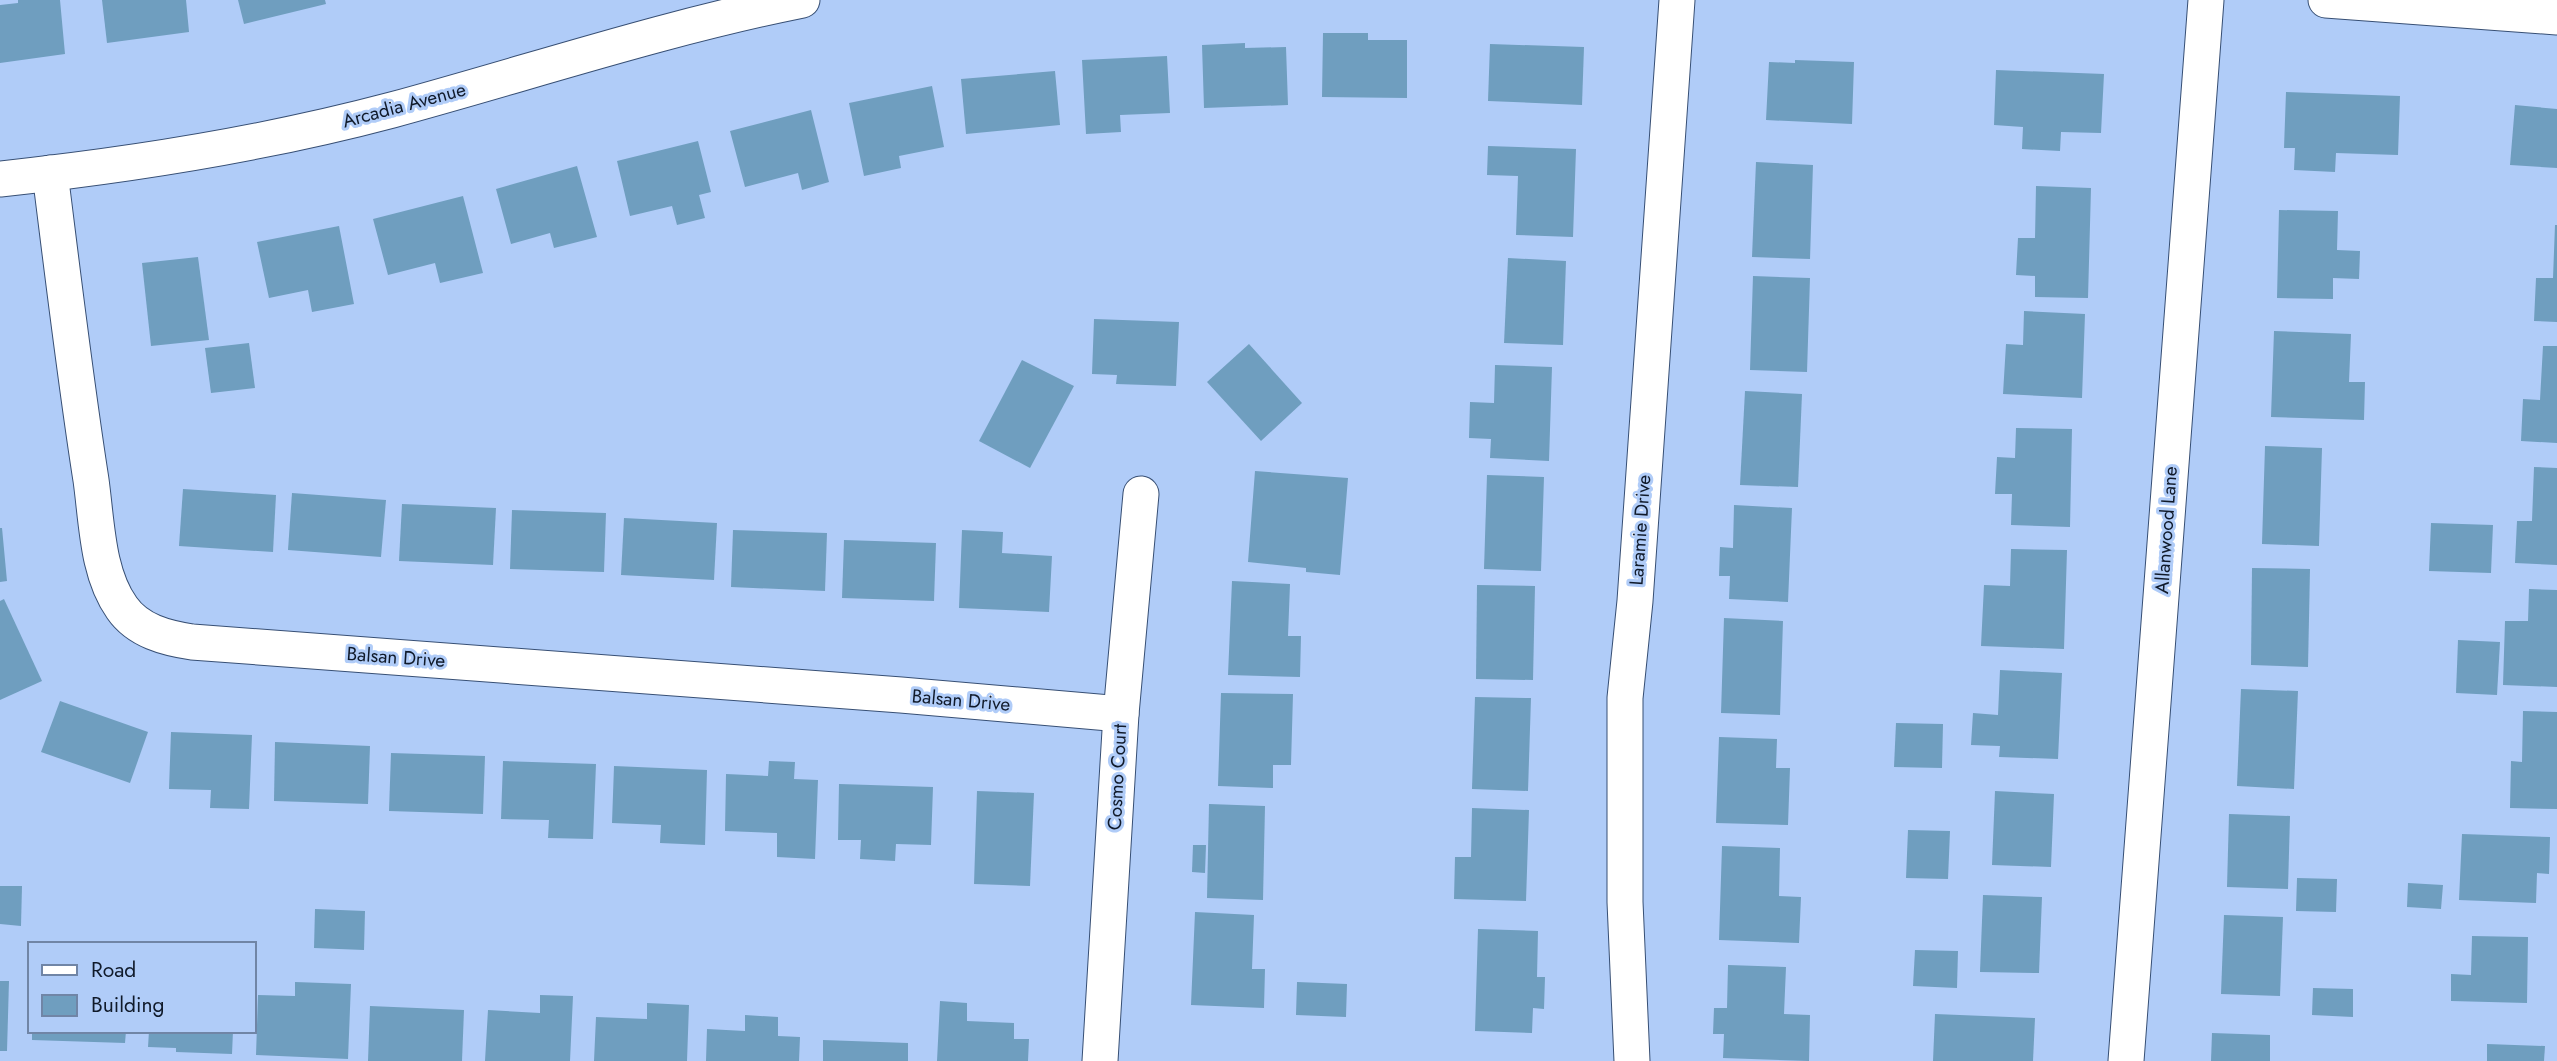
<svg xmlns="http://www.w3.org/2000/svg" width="2557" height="1061" font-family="Jost,sans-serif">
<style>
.building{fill:#6f9ebf}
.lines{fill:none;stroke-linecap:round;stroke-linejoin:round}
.minor-casing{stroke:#374f74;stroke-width:37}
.minor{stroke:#fff;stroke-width:35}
.labels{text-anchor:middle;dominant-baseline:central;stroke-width:6;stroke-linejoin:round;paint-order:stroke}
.street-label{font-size:19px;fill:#101a2a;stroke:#b0ccf8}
</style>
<rect width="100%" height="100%" fill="#b0ccf8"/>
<g class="building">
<path d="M 18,0 L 60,0 L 65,54 L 0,63 L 0,5 L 18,3 Z"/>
<path d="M 102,0 L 186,0 L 189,32 L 107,43 Z"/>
<path d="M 238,0 L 325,0 L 326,4 L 244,24 Z"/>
<path d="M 1323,33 L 1368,33 L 1368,40 L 1407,40 L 1407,98 L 1322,97 Z"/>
<path d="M 1245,43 L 1245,48 L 1286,47 L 1288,105 L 1204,108 L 1202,45 Z"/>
<path d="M 1490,44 L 1584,47 L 1582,105 L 1488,101 Z"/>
<path d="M 1167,56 L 1170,113 L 1120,115 L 1121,132 L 1086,134 L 1082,60 Z"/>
<path d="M 1795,60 L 1854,62 L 1852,124 L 1766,120 L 1769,62 L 1795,63 Z"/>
<path d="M 1996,70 L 2104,74 L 2101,133 L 2061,132 L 2060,151 L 2022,149 L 2023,127 L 1994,125 Z"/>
<path d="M 1055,71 L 1060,125 L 966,134 L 961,79 Z"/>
<path d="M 932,86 L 944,147 L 899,156 L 901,168 L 864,176 L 849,103 Z"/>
<path d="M 2286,92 L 2400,96 L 2398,155 L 2336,153 L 2335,172 L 2294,170 L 2295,148 L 2284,148 Z"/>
<path d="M 2515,105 L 2557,109 L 2557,168 L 2510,165 Z"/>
<path d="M 811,110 L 829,182 L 802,190 L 798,173 L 745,187 L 730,131 Z"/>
<path d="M 698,141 L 711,192 L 699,195 L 705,218 L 677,225 L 672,206 L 630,216 L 617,161 Z"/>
<path d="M 1488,146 L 1576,149 L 1573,237 L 1516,235 L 1518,176 L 1487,175 Z"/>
<path d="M 1756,162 L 1813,165 L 1810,259 L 1752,257 Z"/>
<path d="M 577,166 L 597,237 L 554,248 L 550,233 L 511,244 L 496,189 Z"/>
<path d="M 2036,186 L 2091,188 L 2088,298 L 2035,297 L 2035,276 L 2016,275 L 2018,238 L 2035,238 Z"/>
<path d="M 463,196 L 483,273 L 440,283 L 435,263 L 388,275 L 373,219 Z"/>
<path d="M 2279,210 L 2338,211 L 2337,250 L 2360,251 L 2359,279 L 2333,278 L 2333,299 L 2277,298 Z"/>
<path d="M 2555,225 L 2557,225 L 2557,322 L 2534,321 L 2536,278 L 2553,278 Z"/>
<path d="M 339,226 L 354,304 L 312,312 L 308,290 L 269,298 L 257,242 Z"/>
<path d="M 198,257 L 209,340 L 151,346 L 142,263 Z"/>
<path d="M 1508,258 L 1566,261 L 1563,345 L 1504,343 Z"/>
<path d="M 1753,276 L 1810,278 L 1807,372 L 1750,370 Z"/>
<path d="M 2024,311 L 2085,314 L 2082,398 L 2003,394 L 2006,344 L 2023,345 Z"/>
<path d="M 1094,319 L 1179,322 L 1176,386 L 1116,384 L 1117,375 L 1092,374 Z"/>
<path d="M 2274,331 L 2351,334 L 2349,382 L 2365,382 L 2364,420 L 2271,417 Z"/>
<path d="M 249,343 L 255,388 L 211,393 L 205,348 Z"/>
<path d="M 1249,344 L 1302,403 L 1261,441 L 1207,382 Z"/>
<path d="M 2543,346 L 2557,346 L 2557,443 L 2521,441 L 2523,399 L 2540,400 Z"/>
<path d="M 1022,360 L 1074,386 L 1030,468 L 979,441 Z"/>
<path d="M 1495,365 L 1552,367 L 1549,461 L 1490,458 L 1491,439 L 1469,438 L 1470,402 L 1494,403 Z"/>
<path d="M 1745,391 L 1802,394 L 1798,487 L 1740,485 Z"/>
<path d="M 2016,428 L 2072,429 L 2070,527 L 2011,525 L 2012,494 L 1995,494 L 1997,457 L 2015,458 Z"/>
<path d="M 2265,446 L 2322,448 L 2319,546 L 2262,544 Z"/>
<path d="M 2534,467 L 2557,468 L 2557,565 L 2515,563 L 2517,521 L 2532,521 Z"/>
<path d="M 1255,471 L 1348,478 L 1340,575 L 1306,572 L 1306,568 L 1248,562 Z"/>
<path d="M 1487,475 L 1544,477 L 1541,571 L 1484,569 Z"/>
<path d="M 183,489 L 276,495 L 273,552 L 179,546 Z"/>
<path d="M 292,493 L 386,500 L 381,557 L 288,550 Z"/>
<path d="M 402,504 L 496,508 L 493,565 L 399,561 Z"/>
<path d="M 1734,505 L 1792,508 L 1788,602 L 1729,599 L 1730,576 L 1719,576 L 1720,547 L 1733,548 Z"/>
<path d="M 512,510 L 606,513 L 604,572 L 510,569 Z"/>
<path d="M 624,518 L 717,523 L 714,580 L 621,575 Z"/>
<path d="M 2431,523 L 2493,525 L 2491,573 L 2429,571 Z"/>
<path d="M 0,528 L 2,528 L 7,581 L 0,582 Z"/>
<path d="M 733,530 L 827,533 L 825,591 L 731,587 Z"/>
<path d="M 962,530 L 1003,532 L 1002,553 L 1052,556 L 1049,612 L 959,608 Z"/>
<path d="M 844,540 L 936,543 L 934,601 L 842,598 Z"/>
<path d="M 2011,549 L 2067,550 L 2064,649 L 1981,646 L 1984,585 L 2010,586 Z"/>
<path d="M 2252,568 L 2310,569 L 2308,667 L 2251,665 Z"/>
<path d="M 1232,581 L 1290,584 L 1288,636 L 1301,636 L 1300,677 L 1228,675 Z"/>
<path d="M 1477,585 L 1535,586 L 1533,680 L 1476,679 Z"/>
<path d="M 2529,589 L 2557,590 L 2557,687 L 2503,685 L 2505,621 L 2528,621 Z"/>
<path d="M 4,599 L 42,681 L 0,700 L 0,601 Z"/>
<path d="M 1724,618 L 1783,621 L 1780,715 L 1721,713 Z"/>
<path d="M 2458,640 L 2500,642 L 2497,695 L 2456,693 Z"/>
<path d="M 2000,670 L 2062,673 L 2058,759 L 1999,757 L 2000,746 L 1971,745 L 1973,713 L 1998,715 Z"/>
<path d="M 2241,689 L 2298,691 L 2294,789 L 2237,786 Z"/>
<path d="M 1221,693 L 1293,694 L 1291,765 L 1273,765 L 1273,788 L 1218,786 Z"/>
<path d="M 1475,697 L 1531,698 L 1528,791 L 1472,789 Z"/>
<path d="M 60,701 L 148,732 L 130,783 L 41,752 Z"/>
<path d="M 2523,711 L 2557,712 L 2557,809 L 2510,808 L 2511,761 L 2522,762 Z"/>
<path d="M 1896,723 L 1943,724 L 1942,768 L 1894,767 Z"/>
<path d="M 171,732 L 252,735 L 249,809 L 210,808 L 211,790 L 169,789 Z"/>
<path d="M 1719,737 L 1777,739 L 1776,768 L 1790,768 L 1788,825 L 1716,823 Z"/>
<path d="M 275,742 L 370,746 L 368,804 L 274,801 Z"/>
<path d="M 391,753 L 485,756 L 483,814 L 389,811 Z"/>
<path d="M 503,761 L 596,764 L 593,839 L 548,838 L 549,820 L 501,819 Z"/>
<path d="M 769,761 L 795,762 L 794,779 L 818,780 L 815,859 L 777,857 L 777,833 L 725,831 L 726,774 L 768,776 Z"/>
<path d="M 614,766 L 707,770 L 705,845 L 660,843 L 661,825 L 612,823 Z"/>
<path d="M 839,784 L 933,787 L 931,845 L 896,844 L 895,861 L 860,859 L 861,840 L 838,840 Z"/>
<path d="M 977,791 L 1034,793 L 1030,886 L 974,884 Z"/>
<path d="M 1995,791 L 2054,794 L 2051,867 L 1992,865 Z"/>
<path d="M 1209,804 L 1265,806 L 1263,900 L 1207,898 Z"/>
<path d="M 1472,808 L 1529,810 L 1526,901 L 1454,899 L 1455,857 L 1471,857 Z"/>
<path d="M 2229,814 L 2290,816 L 2288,889 L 2227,887 Z"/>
<path d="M 1908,830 L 1950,831 L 1948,879 L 1906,878 Z"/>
<path d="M 2462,834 L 2550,837 L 2549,874 L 2537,873 L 2536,903 L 2459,900 Z"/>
<path d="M 1193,845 L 1206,845 L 1205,873 L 1192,872 Z"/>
<path d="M 1722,846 L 1780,848 L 1779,896 L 1801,897 L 1799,943 L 1719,940 Z"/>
<path d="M 2297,878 L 2337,879 L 2336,912 L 2296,911 Z"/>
<path d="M 2408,883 L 2443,885 L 2441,909 L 2407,907 Z"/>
<path d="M 0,886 L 22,886 L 21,926 L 0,924 Z"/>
<path d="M 1983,895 L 2042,897 L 2039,973 L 1980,972 Z"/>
<path d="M 315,909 L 365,911 L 364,950 L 314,948 Z"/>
<path d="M 1195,912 L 1254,915 L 1252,969 L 1265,969 L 1264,1008 L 1191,1005 Z"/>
<path d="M 2224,915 L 2283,917 L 2280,996 L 2221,994 Z"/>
<path d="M 1478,929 L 1538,931 L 1537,977 L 1545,977 L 1544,1009 L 1533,1008 L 1532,1033 L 1475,1031 Z"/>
<path d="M 2472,936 L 2528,937 L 2527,1003 L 2451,1001 L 2451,974 L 2471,975 Z"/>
<path d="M 1915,950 L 1958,951 L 1957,988 L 1913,986 Z"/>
<path d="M 1728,965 L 1786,967 L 1784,1014 L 1810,1015 L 1809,1061 L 1723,1058 L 1724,1034 L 1713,1034 L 1714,1008 L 1727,1008 Z"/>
<path d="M 0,981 L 9,981 L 7,1051 L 0,1051 Z"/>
<path d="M 295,982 L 351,984 L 348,1059 L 256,1055 L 258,995 L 295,996 Z"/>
<path d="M 1297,982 L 1347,984 L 1346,1017 L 1296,1015 Z"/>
<path d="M 2313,988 L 2353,989 L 2353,1017 L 2312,1015 Z"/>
<path d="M 540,995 L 573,996 L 570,1061 L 485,1061 L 488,1010 L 540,1013 Z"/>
<path d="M 940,1001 L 967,1003 L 967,1021 L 1014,1023 L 1014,1039 L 1029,1039 L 1028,1061 L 937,1061 Z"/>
<path d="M 647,1003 L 689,1005 L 687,1061 L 594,1061 L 596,1017 L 647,1019 Z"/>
<path d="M 370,1006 L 464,1010 L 462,1061 L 368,1061 Z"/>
<path d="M 1935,1014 L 2035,1018 L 2033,1061 L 1933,1061 Z"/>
<path d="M 745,1015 L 778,1017 L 778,1036 L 800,1037 L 799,1061 L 706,1061 L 707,1029 L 745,1031 Z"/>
<path d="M 32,1031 L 126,1031 L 125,1043 L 32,1040 Z"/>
<path d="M 149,1031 L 233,1031 L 232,1054 L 176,1052 L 176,1048 L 148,1047 Z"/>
<path d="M 2212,1033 L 2270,1035 L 2270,1061 L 2211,1061 Z"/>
<path d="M 823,1040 L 908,1043 L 908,1061 L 823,1061 Z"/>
<path d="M 2487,1044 L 2545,1046 L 2544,1061 L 2487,1061 Z"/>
</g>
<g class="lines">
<g class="minor-casing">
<g id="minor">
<path d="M 2326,0 L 2557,17"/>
<path d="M 50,173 C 63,276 75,378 91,480 C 97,523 97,573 122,608 C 138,631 166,638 192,642 L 901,695 L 1121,714"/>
<path d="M 0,179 C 131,165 264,144 392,110 C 528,73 663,28 802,0"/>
<path d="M 1100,1061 L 1121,714 L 1141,494"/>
<path d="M 1632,1061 L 1625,902 L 1625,698 L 1635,601 L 1677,0"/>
<path d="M 2126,1061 L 2206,0"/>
</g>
</g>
<use href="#minor" class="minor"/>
</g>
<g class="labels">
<g class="street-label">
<text transform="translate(404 105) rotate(-15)">Arcadia Avenue</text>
<text transform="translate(1640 530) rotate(-86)">Laramie Drive</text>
<text transform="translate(2166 530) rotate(-86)">Allanwood Lane</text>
<text transform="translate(396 657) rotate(4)">Balsan Drive</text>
<text transform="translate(961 700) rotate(5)">Balsan Drive</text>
<text transform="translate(1117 777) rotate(-87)">Cosmo Court</text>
</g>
</g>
<rect x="28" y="942" width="228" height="91" fill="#b0ccf8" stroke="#7085a6" stroke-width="2"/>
<rect x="42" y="965" width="35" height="10" fill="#ffffff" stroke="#7085a6" stroke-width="2"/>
<text x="91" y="977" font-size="21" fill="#101a2a">Road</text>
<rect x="42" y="995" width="35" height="21" fill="#6f9ebf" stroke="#7085a6" stroke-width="2"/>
<text x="91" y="1012" font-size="21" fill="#101a2a">Building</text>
</svg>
